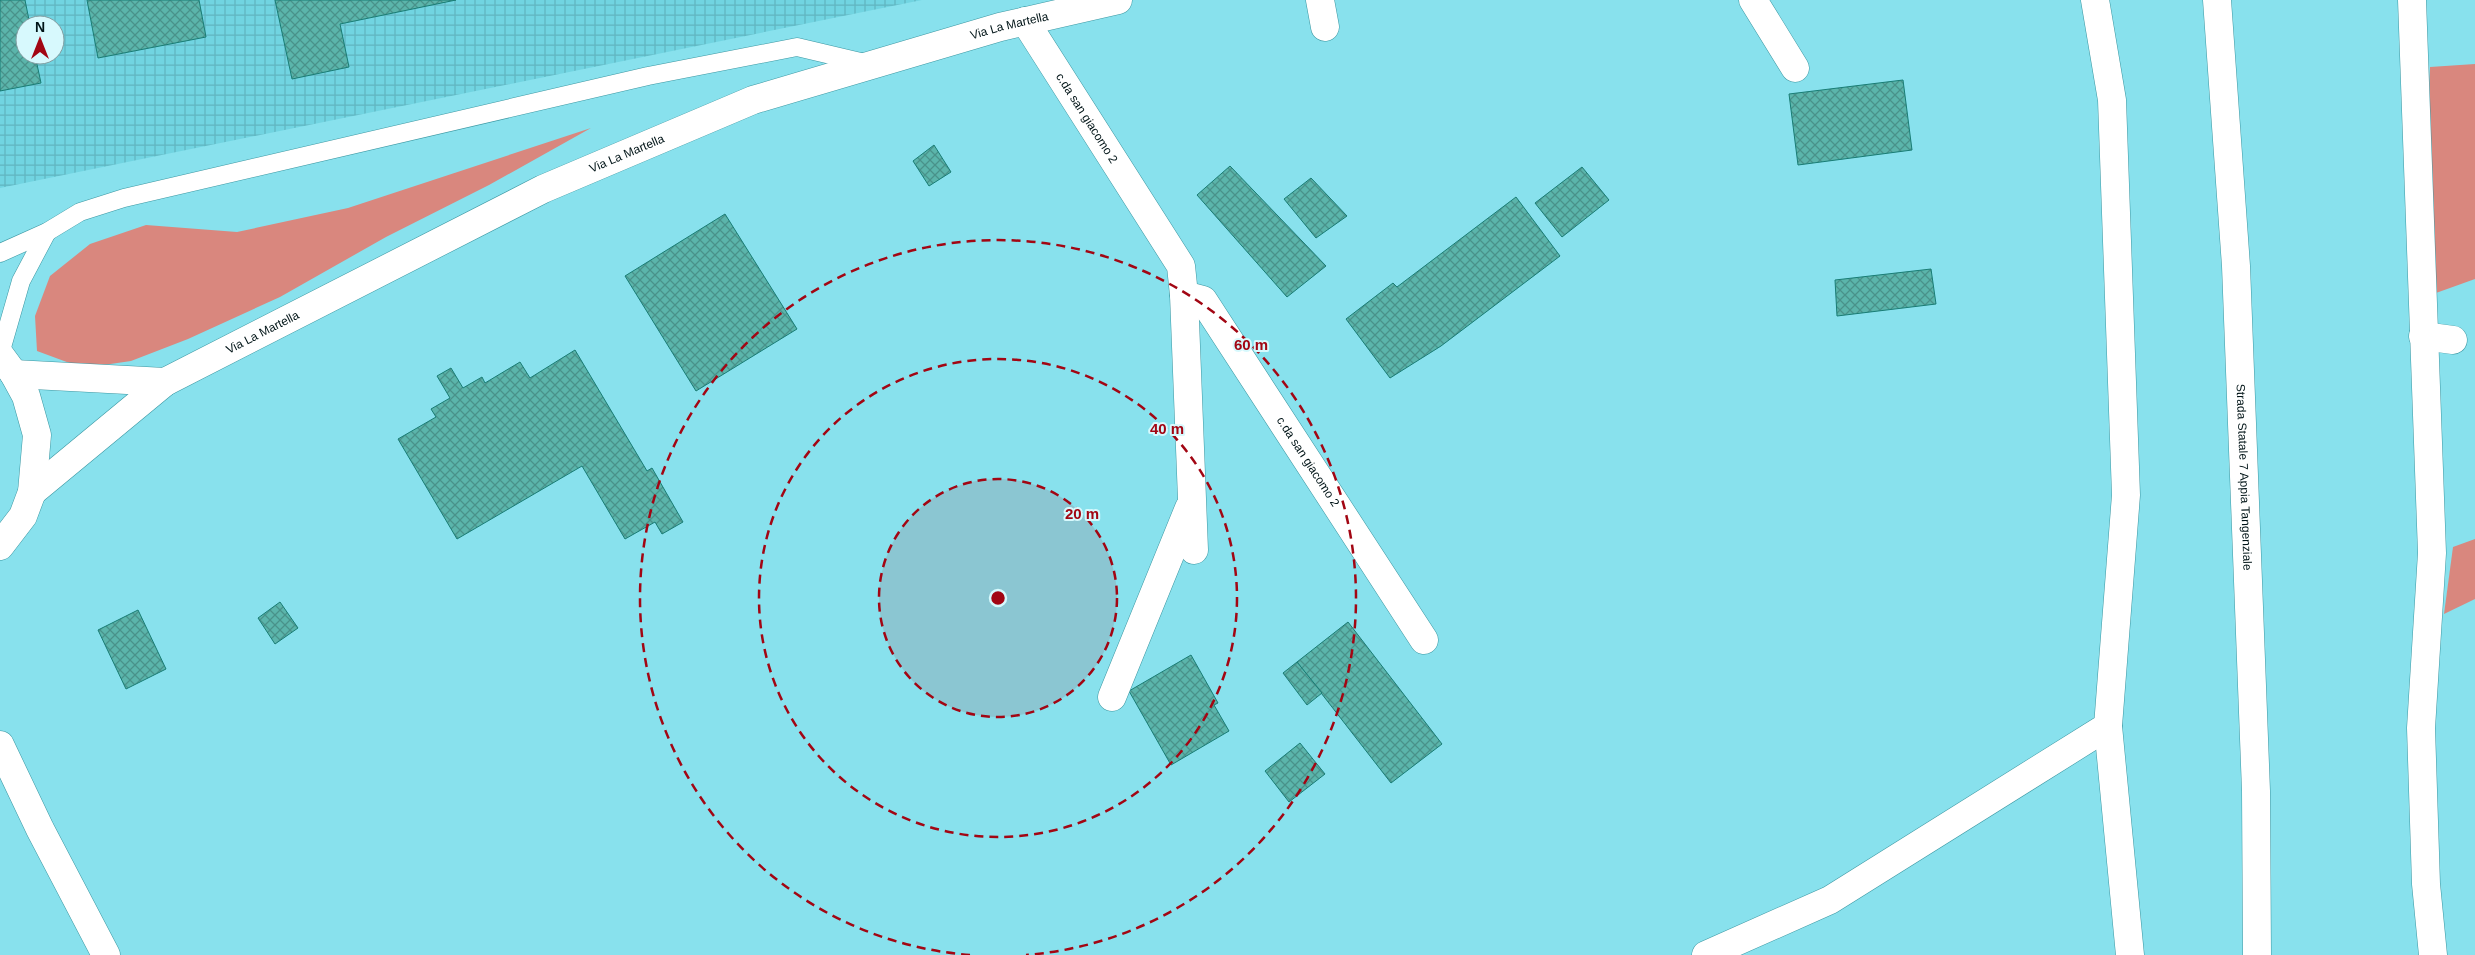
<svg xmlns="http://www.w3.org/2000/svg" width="2475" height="955" font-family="Helvetica,sans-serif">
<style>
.industrial{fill:url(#industrial-grid);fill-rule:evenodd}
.green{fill:#d9877e}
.building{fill:url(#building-cross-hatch);stroke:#197d75}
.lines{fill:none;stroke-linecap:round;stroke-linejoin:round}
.lane-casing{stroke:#3b97a2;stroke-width:19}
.street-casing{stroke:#3b97a2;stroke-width:29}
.secondary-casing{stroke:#3b97a2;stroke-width:29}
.highway-casing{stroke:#3b97a2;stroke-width:29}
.lane{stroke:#fff;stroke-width:18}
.street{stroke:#fff;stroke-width:28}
.secondary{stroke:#fff;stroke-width:28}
.highway{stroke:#fff;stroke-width:28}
.ring{fill:none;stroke:#a20613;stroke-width:2.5;stroke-dasharray:9 6}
.labels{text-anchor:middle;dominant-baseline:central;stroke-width:4;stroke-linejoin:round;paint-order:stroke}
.street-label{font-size:12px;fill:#001417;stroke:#d7f9fd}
.centre{fill:#a20613;stroke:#d7f9fd;stroke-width:2.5}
.ring-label{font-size:15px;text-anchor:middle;font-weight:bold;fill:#a20613;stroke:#d7f9fd;stroke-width:4;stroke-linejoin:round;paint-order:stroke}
</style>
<defs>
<pattern id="industrial-grid" width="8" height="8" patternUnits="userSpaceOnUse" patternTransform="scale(1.25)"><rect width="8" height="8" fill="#71d4e1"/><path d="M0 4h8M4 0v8" fill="none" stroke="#60b5c0"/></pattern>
<pattern id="building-cross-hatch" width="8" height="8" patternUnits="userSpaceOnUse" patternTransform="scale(1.25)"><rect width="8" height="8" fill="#5bb5ab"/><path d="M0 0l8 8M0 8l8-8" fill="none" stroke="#49928a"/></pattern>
</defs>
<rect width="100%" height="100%" fill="#88e1ed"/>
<path class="industrial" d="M 0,0 L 922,0 L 0,188 ZM 25,25 L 55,25 L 55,55 L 25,55 Z"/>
<g class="green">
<path d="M 2475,64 L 2475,279 L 2422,298 L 2430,67 Z"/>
<path d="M 591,128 L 489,185 L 386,237 L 280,297 L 188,339 L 131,361 L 83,368 L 37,351 L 35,316 L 50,276 L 90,244 L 146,225 L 237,232 L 348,208 Z"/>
<path d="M 2475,539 L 2475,599 L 2444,614 L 2453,547 Z"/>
</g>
<g class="building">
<path d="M 0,0 L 25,0 L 30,25 L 25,25 L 25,55 L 35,55 L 41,83 L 0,91 Z"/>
<path d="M 87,0 L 199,0 L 206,37 L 98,58 Z"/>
<path d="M 275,0 L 456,0 L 340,24 L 349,67 L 292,79 Z"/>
<path d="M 1903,80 L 1912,150 L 1798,165 L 1789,94 Z"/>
<path d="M 934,145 L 951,172 L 929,186 L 913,161 Z"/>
<path d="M 1230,166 L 1326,266 L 1287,297 L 1197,195 Z"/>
<path d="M 1582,167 L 1609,200 L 1562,237 L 1535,203 Z"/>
<path d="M 1311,178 L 1347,216 L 1316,238 L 1284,199 Z"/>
<path d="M 1516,197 L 1560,256 L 1441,346 L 1390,378 L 1346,319 L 1393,283 L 1397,287 Z"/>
<path d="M 725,214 L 797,329 L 696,391 L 625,276 Z"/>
<path d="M 1931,269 L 1936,304 L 1837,316 L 1835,280 Z"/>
<path d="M 575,350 L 647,471 L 652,468 L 683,522 L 662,534 L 655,522 L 625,539 L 582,466 L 457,539 L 398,439 L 436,417 L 431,409 L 450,398 L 437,376 L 451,368 L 463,388 L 482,377 L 485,383 L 520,362 L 530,378 Z"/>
<path d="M 280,602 L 298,628 L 275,644 L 258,618 Z"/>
<path d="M 138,610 L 166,669 L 126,689 L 98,630 Z"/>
<path d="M 1348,622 L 1442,744 L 1391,783 L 1297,662 Z"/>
<path d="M 1191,655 L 1218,703 L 1214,705 L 1229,731 L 1171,765 L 1129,691 Z"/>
<path d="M 1297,662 L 1322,693 L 1307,705 L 1283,673 Z"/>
<path d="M 1300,743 L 1325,774 L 1289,802 L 1265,771 Z"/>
</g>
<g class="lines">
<g class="lane-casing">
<g id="lane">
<path d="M 0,253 L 47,232 L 80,212 L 124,198 L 648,76 L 797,47 L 869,64"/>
<path d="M 0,354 L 21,281 L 47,232"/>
</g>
</g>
<g class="street-casing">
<g id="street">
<path d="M 1320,0 L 1325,27"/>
<path d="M 1753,0 L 1795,68"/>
<path d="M 2412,0 L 2432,553 L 2421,728 L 2426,884 L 2433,955"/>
<path id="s1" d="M 1025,21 L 1181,266 L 1184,295 L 1203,300 L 1424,640"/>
<path d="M 1184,295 L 1194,550"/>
<path d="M 2423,336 L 2453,340"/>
<path d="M 1112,697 L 1189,508"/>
<path d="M 2108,726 L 2130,955"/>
<path d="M 0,745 L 40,829 L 106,955"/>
<path d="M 1706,955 L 1830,900 L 2108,726 L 2126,495 L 2112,100 L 2095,0"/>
</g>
</g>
<g class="secondary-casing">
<g id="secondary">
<path d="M 0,355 L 14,374 L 26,396 L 37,435 L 32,492 L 23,516 L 0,546"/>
<path d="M 14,374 L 165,382"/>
<path id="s2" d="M 32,492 L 165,382 L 543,189 L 753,100 L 1000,27 L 1118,0"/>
</g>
</g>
<g class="highway-casing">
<g id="highway">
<path id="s3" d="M 2217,0 L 2236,266 L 2256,791 L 2257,955"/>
</g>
</g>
<use href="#lane" class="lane"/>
<use href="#street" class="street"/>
<use href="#secondary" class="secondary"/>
<use href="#highway" class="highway"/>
</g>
<circle cx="998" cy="598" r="119" fill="#a20613" fill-opacity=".12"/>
<g class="ring">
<circle cx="998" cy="598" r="119"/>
<circle cx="998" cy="598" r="239"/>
<path d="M970 955A358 358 0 1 1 1026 955"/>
</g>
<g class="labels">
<g class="street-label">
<text stroke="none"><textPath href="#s2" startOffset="1092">Via La Martella</textPath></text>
<text stroke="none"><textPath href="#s1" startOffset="115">c.da san giacomo 2</textPath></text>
<text stroke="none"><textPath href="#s2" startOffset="688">Via La Martella</textPath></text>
<text stroke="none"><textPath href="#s2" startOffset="282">Via La Martella</textPath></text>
<text stroke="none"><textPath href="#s1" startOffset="532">c.da san giacomo 2</textPath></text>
<text stroke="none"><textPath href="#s3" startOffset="478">Strada Statale 7 Appia Tangenziale</textPath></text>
</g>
</g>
<circle cx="998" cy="598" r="8" class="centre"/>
<g class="ring-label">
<text x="1251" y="350">60 m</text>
<text x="1167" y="434">40 m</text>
<text x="1082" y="519">20 m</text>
</g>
<g transform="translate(40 40)"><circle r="24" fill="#d7f9fd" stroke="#819da1"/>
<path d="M0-4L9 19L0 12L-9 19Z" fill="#a20613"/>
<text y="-8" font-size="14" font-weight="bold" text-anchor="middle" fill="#001417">N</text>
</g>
</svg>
